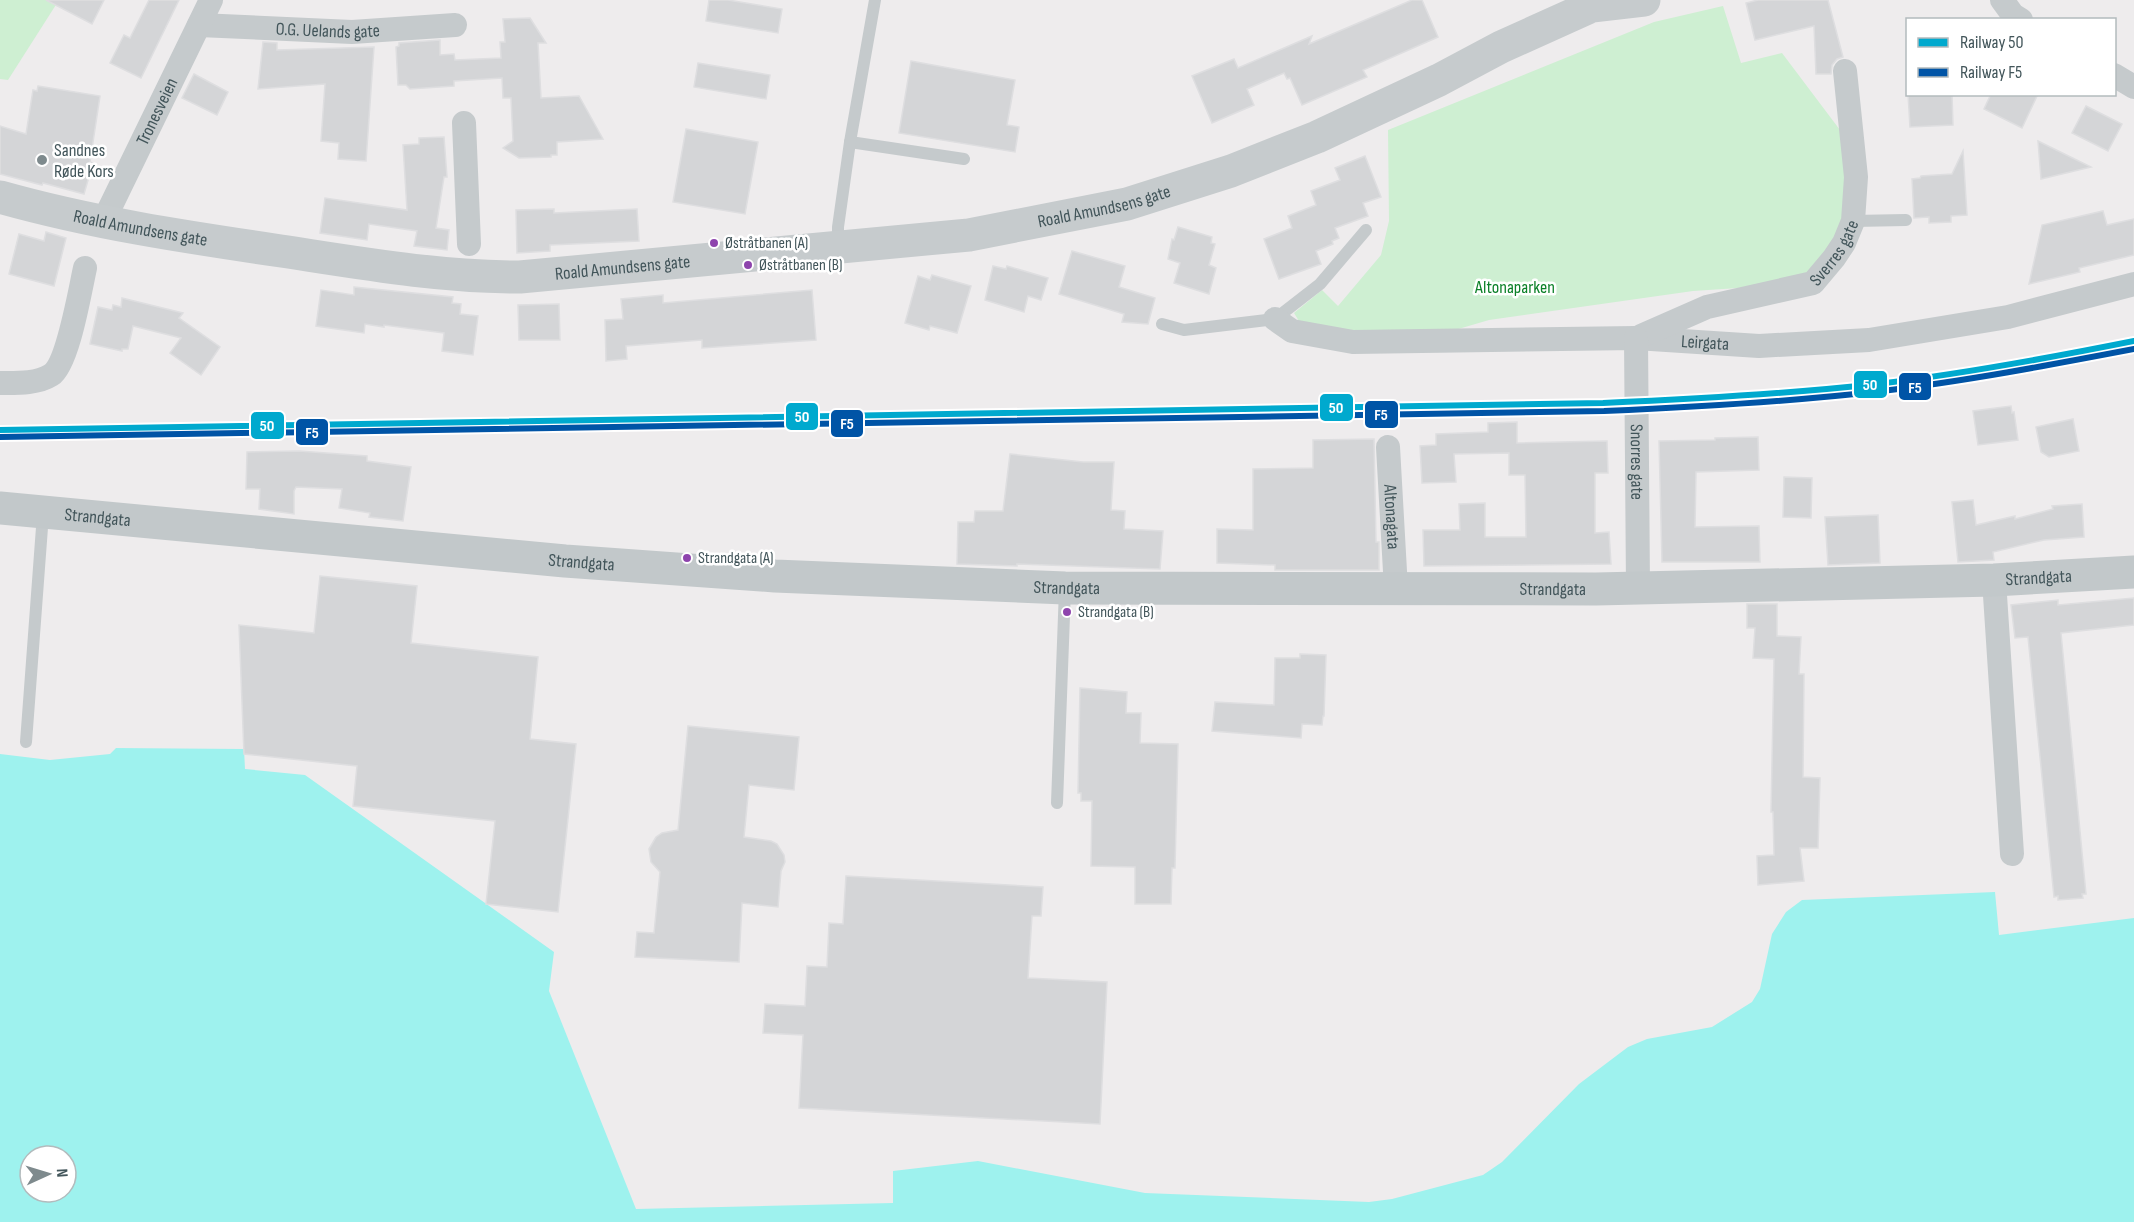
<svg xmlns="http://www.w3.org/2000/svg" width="2134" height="1222" font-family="'Sofia Sans Condensed',sans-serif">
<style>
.green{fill:#ceefd2}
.water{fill:#9ef2ee;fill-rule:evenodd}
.building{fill:#d4d5d7;stroke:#dedee0;stroke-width:1.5}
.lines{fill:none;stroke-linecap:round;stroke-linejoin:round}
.lane{stroke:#c5cacc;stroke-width:12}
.street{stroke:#c5cacc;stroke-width:24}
.secondary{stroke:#c6cbcd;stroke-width:33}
.primary{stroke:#c2c8ca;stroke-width:33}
.rail-1-casing{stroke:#fff;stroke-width:10}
.rail-2-casing{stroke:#fff;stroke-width:10}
.rail-1{stroke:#00a9ce;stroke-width:6}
.rail-2{stroke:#0054a6;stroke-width:6}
.poi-dot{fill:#7e8a8d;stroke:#fff;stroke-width:2}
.bus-dot{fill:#8e44ad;stroke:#fff;stroke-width:2}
.labels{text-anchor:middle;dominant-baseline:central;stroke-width:5;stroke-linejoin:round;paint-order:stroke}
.bus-label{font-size:16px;fill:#42555a;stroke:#fff;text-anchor:start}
.street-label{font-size:18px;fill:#42555a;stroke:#fff}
.poi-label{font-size:18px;fill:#42555a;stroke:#fff;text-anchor:start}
.park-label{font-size:18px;fill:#0d8129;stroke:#fff}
.line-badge{stroke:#fff;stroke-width:2}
.badge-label{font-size:16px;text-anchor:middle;font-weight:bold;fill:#fff}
</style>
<rect width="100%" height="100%" fill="#eeeced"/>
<g class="green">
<path d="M 0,0 L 59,0 L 8,80 L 0,79 Z"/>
<path d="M 1723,6 L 1741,63 L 1782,53 L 1843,134 L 1847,172 L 1844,224 L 1828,254 L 1797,284 L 1693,291 L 1489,320 L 1431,337 L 1302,326 L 1294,313 L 1322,290 L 1338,306 L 1381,255 L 1389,221 L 1388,130 L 1654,22 Z"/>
</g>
<path class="water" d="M 116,748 L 244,749 L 245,769 L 305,775 L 554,952 L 549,991 L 636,1209 L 893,1203 L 893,1171 L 978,1161 L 1145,1193 L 1369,1202 L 1392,1199 L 1483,1175 L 1502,1162 L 1579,1084 L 1628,1047 L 1647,1039 L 1712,1027 L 1752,1002 L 1760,989 L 1772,934 L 1786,912 L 1802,900 L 1995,892 L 1999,935 L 2134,918 L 2134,1222 L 0,1222 L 0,754 L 50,760 L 110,754 ZM 30,1156 L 66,1156 L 66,1192 L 30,1192 Z"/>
<g class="building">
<path d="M 46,0 L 104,0 L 92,24 Z"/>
<path d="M 149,0 L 179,0 L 141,78 L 110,63 L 124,35 L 130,38 Z"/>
<path d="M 709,0 L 728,0 L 782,9 L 778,33 L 706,21 Z"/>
<path d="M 1412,0 L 1422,0 L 1438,37 L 1363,70 L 1367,77 L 1302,105 L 1290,78 L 1287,79 L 1284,73 L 1247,89 L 1254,105 L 1212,123 L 1192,76 L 1234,59 L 1238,68 L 1312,36 L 1309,44 Z"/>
<path d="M 1758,0 L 1828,0 L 1843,57 L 1837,59 L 1832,65 L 1831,74 L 1816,74 L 1814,26 L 1755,40 L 1746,3 Z"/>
<path d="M 530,18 L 546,43 L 538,43 L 541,98 L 579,96 L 603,139 L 557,142 L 557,155 L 551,155 L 551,157 L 519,158 L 503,148 L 513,141 L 511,98 L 503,98 L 502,78 L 454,81 L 454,86 L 410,89 L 406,85 L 398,85 L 396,47 L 399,46 L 399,43 L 440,40 L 440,55 L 454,54 L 455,60 L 501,58 L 500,42 L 505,42 L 503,19 Z"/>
<path d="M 263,42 L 277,43 L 277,50 L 374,47 L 366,161 L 338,159 L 339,143 L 321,141 L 325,84 L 258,89 Z"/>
<path d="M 911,61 L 1015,80 L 1007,125 L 1019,127 L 1015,152 L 899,133 Z"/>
<path d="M 698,63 L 770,75 L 766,99 L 694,87 Z"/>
<path d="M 194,74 L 228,92 L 217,115 L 182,98 Z"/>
<path d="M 38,86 L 100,96 L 90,162 L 93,163 L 84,194 L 43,183 L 42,185 L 0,174 L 0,126 L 26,134 L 33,90 L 37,91 Z"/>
<path d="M 1908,94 L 1952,94 L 1953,125 L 1910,127 Z"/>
<path d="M 1991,94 L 2038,94 L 2022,128 L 1984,109 Z"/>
<path d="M 2086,106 L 2122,124 L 2108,151 L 2072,133 Z"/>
<path d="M 686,129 L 758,142 L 745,214 L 673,202 Z"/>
<path d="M 444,137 L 447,177 L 444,177 L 436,228 L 449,230 L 447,250 L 414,246 L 417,231 L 369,224 L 367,240 L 320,233 L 325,198 L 407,210 L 403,145 L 419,144 L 419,138 Z"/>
<path d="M 2038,141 L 2091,167 L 2041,179 Z"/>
<path d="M 1963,151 L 1967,215 L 1951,216 L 1951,222 L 1929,223 L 1929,217 L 1914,218 L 1912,179 L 1920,178 L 1921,176 L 1952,174 Z"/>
<path d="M 1365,156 L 1381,197 L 1363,203 L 1368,216 L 1335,228 L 1339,238 L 1332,241 L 1333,244 L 1316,251 L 1321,264 L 1279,279 L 1264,239 L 1292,228 L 1288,216 L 1316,205 L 1311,191 L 1340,180 L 1335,168 Z"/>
<path d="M 554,209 L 554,213 L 637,209 L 639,241 L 550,245 L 550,251 L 517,253 L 516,210 Z"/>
<path d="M 2103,211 L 2107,225 L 2134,219 L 2134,255 L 2079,268 L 2080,272 L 2029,284 L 2042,225 Z"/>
<path d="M 1178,227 L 1212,237 L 1211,243 L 1215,244 L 1209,265 L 1216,268 L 1209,294 L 1174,283 L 1180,263 L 1168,259 L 1172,239 L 1174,240 Z"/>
<path d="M 46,232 L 66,238 L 54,286 L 9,274 L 19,234 L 44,241 Z"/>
<path d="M 1072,251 L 1125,266 L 1119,287 L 1155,298 L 1148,324 L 1122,322 L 1124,314 L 1059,294 Z"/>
<path d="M 993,266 L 1006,269 L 1007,266 L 1048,278 L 1041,300 L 1028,296 L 1024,312 L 985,300 Z"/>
<path d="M 932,275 L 971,286 L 957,333 L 930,326 L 929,330 L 905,323 L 918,276 L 930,280 Z"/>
<path d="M 354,287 L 453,297 L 452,303 L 461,304 L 460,314 L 478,316 L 473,355 L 442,351 L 444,333 L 384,325 L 384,327 L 365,324 L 364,333 L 316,326 L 321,290 L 354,295 Z"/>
<path d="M 812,290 L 816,340 L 702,348 L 702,340 L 626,346 L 627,359 L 606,361 L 605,320 L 623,319 L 621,299 L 663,295 L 663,303 Z"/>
<path d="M 122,298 L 183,313 L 179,318 L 220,347 L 201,375 L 170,353 L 181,338 L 133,326 L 128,349 L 122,349 L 122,351 L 90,344 L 98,307 L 112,310 L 113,305 L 121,307 Z"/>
<path d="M 559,304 L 560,340 L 519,340 L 518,305 Z"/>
<path d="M 2011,406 L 2012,413 L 2014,412 L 2018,440 L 1978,445 L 1973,411 Z"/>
<path d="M 2073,419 L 2079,451 L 2049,457 L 2041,452 L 2036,427 Z"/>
<path d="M 1517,422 L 1517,443 L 1607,441 L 1608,473 L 1595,473 L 1595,533 L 1609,532 L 1611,564 L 1424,566 L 1423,530 L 1460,530 L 1459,504 L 1485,503 L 1485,537 L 1526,537 L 1525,475 L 1509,475 L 1509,453 L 1454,454 L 1456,482 L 1422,483 L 1420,446 L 1436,445 L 1436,434 L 1488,432 L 1488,423 Z"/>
<path d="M 1758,437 L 1759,470 L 1696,472 L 1695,527 L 1759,526 L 1760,562 L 1662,562 L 1659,441 L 1715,440 L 1715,438 Z"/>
<path d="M 1374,439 L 1376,542 L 1379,542 L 1379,570 L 1275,570 L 1275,565 L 1217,563 L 1217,529 L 1253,530 L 1253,469 L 1313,468 L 1313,440 Z"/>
<path d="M 299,451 L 367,456 L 367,461 L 411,467 L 403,521 L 369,517 L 370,513 L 339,508 L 342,489 L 296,487 L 294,491 L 294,514 L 259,509 L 260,489 L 246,489 L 247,452 Z"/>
<path d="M 1010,454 L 1083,462 L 1114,462 L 1111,510 L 1125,511 L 1124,529 L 1163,531 L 1160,569 L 1017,564 L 1017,566 L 957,564 L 958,522 L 974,522 L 975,511 L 1003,511 Z"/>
<path d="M 1784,477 L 1812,478 L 1811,518 L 1783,517 Z"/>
<path d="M 1973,500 L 1976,525 L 2015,516 L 2015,519 L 2053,509 L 2052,506 L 2082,504 L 2084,537 L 2044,540 L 1993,552 L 1994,560 L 1958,562 L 1952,502 Z"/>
<path d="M 1878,515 L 1880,563 L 1828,565 L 1825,517 Z"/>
<path d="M 320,576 L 417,586 L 411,643 L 538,657 L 530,739 L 576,744 L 558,912 L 486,904 L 495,821 L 353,806 L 357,766 L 244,754 L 239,625 L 314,633 Z"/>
<path d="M 2134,598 L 2134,625 L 2061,633 L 2086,894 L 2082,894 L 2083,898 L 2058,900 L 2058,896 L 2054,897 L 2028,637 L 2015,638 L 2011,605 L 2058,600 L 2058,605 Z"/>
<path d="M 1747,604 L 1777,604 L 1777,636 L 1801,637 L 1799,674 L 1804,674 L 1803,777 L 1820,778 L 1818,848 L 1800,848 L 1804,881 L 1758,885 L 1757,856 L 1774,855 L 1773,812 L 1771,812 L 1774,659 L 1753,658 L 1755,628 L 1747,628 Z"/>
<path d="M 1300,654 L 1326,655 L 1324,716 L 1323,716 L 1322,725 L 1302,724 L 1301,738 L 1212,731 L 1215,702 L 1274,705 L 1275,658 L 1300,658 Z"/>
<path d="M 1080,688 L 1127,692 L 1126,713 L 1141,713 L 1140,743 L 1178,744 L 1175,868 L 1172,868 L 1171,904 L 1135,904 L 1135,867 L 1091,866 L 1092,801 L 1081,801 L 1081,793 L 1078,793 Z"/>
<path d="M 688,726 L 799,737 L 794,790 L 749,785 L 744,837 L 771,841 L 777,844 L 784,855 L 785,862 L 781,871 L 778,907 L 742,903 L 739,962 L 635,957 L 637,932 L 654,933 L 660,872 L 651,862 L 649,849 L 656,837 L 662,833 L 678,830 Z"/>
<path d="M 846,876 L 1043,887 L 1041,916 L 1032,916 L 1028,978 L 1107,982 L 1100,1124 L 799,1108 L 803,1035 L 763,1033 L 765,1004 L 805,1006 L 807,966 L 827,967 L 829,923 L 843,924 Z"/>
</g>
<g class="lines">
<g class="lane">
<path d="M 850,142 L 964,159"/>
<path d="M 1853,221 L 1906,220"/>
<path d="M 838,247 L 838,227 L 850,142 L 875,0"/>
<path d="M 1162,324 L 1184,330 L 1275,319 L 1320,284 L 1366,230"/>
<path d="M 26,742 L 43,514"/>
<path d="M 1057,803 L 1065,589"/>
</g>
<g class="street">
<path d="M 2002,0 L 2013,15 L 2021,20"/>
<path id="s1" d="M 199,25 L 352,32 L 455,25"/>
<path d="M 2114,75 L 2134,87"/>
<path d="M 464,123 L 469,244"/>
<path id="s2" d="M 103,222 L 211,0"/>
<path id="s3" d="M 1275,319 L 1292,331 L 1353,342 L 1636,338 L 1759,346 L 1869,340 L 2008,317 L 2134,284"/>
<path id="s4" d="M 1641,336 L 1707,307 L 1813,283 L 1834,258 L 1844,243 L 1853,221 L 1856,177 L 1845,71"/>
<path id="s5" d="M 1636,338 L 1638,587"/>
<path d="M 0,383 C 16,383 37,384 51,375 C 68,364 80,290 85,268"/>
<path id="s6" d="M 1388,447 L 1396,589"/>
<path d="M 1994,580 L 2012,854"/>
</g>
<path class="secondary" id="s7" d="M 0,197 C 92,223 186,237 281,251 C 360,263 439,277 520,277 L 969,235 L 1127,204 L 1231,171 L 1317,137 L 1439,80 L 1501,47 L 1592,6 L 1644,0"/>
<path class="primary" id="s8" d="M 0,508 L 565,561 L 775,576 L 1065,588 L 1596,589 L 1994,580 L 2134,572"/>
<g class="rail-1-casing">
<path id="rail-1" d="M 0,430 L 1603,403 C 1695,399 1786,394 1877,384 C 1963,374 2049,358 2134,341"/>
</g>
<g class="rail-2-casing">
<path id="rail-2" d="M 0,437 L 1604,411 C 1696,407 1789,402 1882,391 C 1966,381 2050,365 2134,349"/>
</g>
<use href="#rail-1" class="rail-1"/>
<use href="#rail-2" class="rail-2"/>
</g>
<circle class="poi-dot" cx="42" cy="160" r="6"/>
<g class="bus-dot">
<circle cx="714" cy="243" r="5"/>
<circle cx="748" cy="265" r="5"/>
<circle cx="687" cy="558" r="5"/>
<circle cx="1067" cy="612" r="5"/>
</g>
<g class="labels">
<g class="bus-label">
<text x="725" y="243">Østråtbanen (A)</text>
<text x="759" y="265">Østråtbanen (B)</text>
<text x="698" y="558">Strandgata (A)</text>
<text x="1078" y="612">Strandgata (B)</text>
</g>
<g class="street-label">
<text stroke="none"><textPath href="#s1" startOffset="129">O.G. Uelands gate</textPath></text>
<text stroke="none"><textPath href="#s2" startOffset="123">Tronesveien</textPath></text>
<text stroke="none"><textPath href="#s7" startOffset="1116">Roald Amundsens gate</textPath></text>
<text stroke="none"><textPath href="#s7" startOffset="144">Roald Amundsens gate</textPath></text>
<text stroke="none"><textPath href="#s4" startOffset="218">Sverres gate</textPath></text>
<text stroke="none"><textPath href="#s7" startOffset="630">Roald Amundsens gate</textPath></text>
<text stroke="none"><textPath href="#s3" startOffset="435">Leirgata</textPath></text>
<text stroke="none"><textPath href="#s5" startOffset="124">Snorres gate</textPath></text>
<text stroke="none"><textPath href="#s8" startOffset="98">Strandgata</textPath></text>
<text stroke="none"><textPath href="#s6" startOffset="70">Altonagata</textPath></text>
<text stroke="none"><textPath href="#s8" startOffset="584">Strandgata</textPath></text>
<text stroke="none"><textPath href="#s8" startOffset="2042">Strandgata</textPath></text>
<text stroke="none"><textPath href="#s8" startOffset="1070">Strandgata</textPath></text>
<text stroke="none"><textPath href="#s8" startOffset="1556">Strandgata</textPath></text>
</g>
<g class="poi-label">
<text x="54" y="150">Sandnes<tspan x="54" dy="21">Røde Kors</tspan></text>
</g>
<g class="park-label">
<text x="1515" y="287">Altonaparken</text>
</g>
</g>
<g class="line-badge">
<rect x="1853" y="370" width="35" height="29" rx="6" fill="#00a9ce"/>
<rect x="1898" y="372" width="34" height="29" rx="6" fill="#0054a6"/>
<rect x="1319" y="393" width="35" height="29" rx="6" fill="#00a9ce"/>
<rect x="1364" y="400" width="35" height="29" rx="6" fill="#0054a6"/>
<rect x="785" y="402" width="34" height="29" rx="6" fill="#00a9ce"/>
<rect x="830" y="409" width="34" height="29" rx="6" fill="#0054a6"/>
<rect x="250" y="411" width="35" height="29" rx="6" fill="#00a9ce"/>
<rect x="295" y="418" width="34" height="28" rx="6" fill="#0054a6"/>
</g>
<g class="badge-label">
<text x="1870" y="390">50</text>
<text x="1915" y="393">F5</text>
<text x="1336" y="413">50</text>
<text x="1381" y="420">F5</text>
<text x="802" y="422">50</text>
<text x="847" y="429">F5</text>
<text x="267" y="431">50</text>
<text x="312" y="438">F5</text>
</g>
<rect x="1906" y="18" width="210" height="78" fill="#ffffff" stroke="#b3bbbd" stroke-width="1.5"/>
<rect x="1918" y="38" width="30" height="9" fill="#00a9ce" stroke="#b3bbbd" stroke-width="1.5"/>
<text x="1960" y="48" font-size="18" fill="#42555a">Railway 50</text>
<rect x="1918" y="68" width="30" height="9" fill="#0054a6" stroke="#b3bbbd" stroke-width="1.5"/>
<text x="1960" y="78" font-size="18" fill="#42555a">Railway F5</text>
<g transform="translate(48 1174) rotate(86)"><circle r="28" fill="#ffffff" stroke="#b3bbbd" stroke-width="1.5"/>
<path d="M0-4.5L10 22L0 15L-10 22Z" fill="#7e8a8d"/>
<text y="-9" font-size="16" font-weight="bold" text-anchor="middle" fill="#42555a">N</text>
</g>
</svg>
